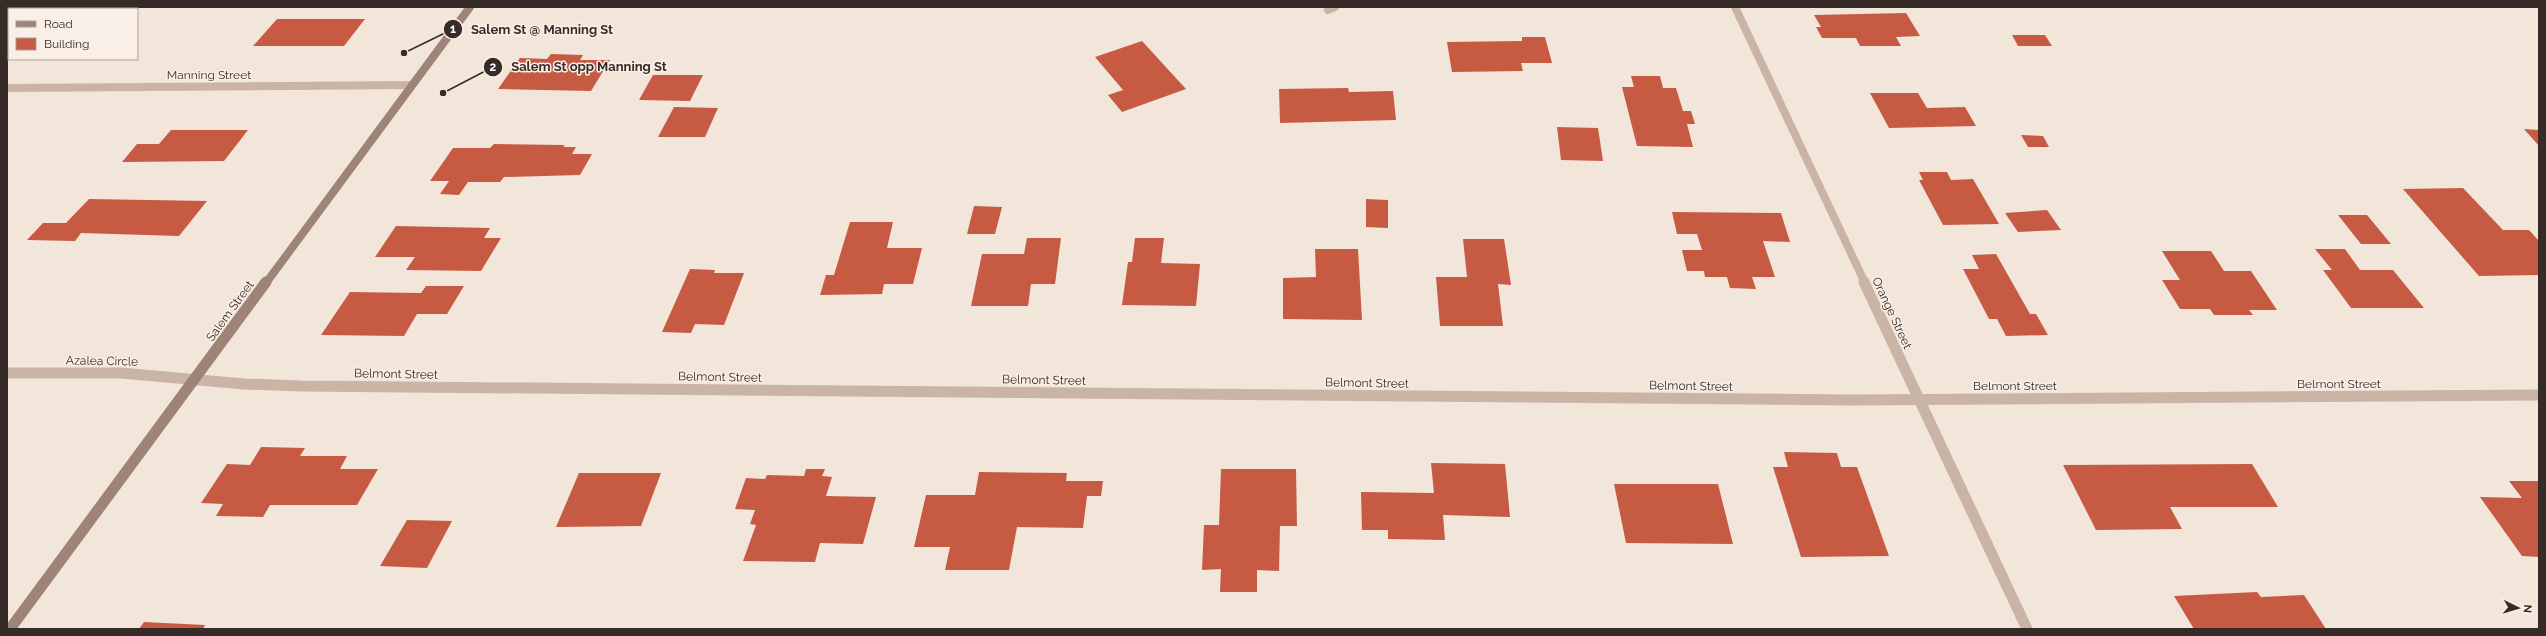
<svg xmlns="http://www.w3.org/2000/svg" width="2546" height="636" font-family="Raleway,sans-serif">
<style>
.building{fill:#c75a43}
.lines{fill:none;stroke-linecap:round;stroke-linejoin:round}
.minor-far1{stroke:#cab4a6;stroke-width:8}
.minor{stroke:#cab4a6;stroke-width:11}
.secondary-far1{stroke:#9e8377;stroke-width:8}
.secondary{stroke:#9e8377;stroke-width:11}
.labels{text-anchor:middle;dominant-baseline:central;stroke-width:3;stroke-linejoin:round;paint-order:stroke}
.street-label{font-size:12px;fill:#362b27;stroke:#faefe7}
.leader{fill:none;stroke:#362b27;stroke-width:1.5}
.callout-dot{fill:#362b27;stroke:#faefe7;stroke-width:1.5}
.mark-label{font-size:12px;text-anchor:middle;font-weight:bold;fill:#fff}
.callout-label{font-size:13px;text-anchor:middle;font-weight:bold;fill:#362b27;stroke:#faefe7;stroke-width:3;stroke-linejoin:round;paint-order:stroke}
</style>
<rect width="100%" height="100%" fill="#f2e5da"/>
<g class="building">
<path d="M 37,7 L 82,7 L 80,9 L 35,9 Z"/>
<path d="M 1906,13 L 1920,36 L 1896,37 L 1901,46 L 1860,46 L 1856,38 L 1822,38 L 1816,27 L 1821,27 L 1814,15 Z"/>
<path d="M 277,19 L 365,19 L 344,46 L 253,46 Z"/>
<path d="M 2012,35 L 2045,35 L 2052,46 L 2018,46 Z"/>
<path d="M 1522,37 L 1545,37 L 1552,63 L 1521,63 L 1523,71 L 1452,72 L 1447,42 L 1522,41 Z"/>
<path d="M 1142,41 L 1186,89 L 1122,112 L 1108,95 L 1123,90 L 1095,57 Z"/>
<path d="M 551,54 L 583,55 L 580,60 L 610,60 L 591,91 L 498,89 L 520,58 L 547,59 Z"/>
<path d="M 653,75 L 703,75 L 690,101 L 639,100 Z"/>
<path d="M 1631,76 L 1660,76 L 1663,88 L 1676,88 L 1683,111 L 1691,111 L 1695,124 L 1687,124 L 1693,147 L 1637,146 L 1622,87 L 1634,87 Z"/>
<path d="M 1348,88 L 1349,92 L 1393,91 L 1396,120 L 1280,123 L 1279,89 Z"/>
<path d="M 1870,93 L 1918,93 L 1927,108 L 1965,107 L 1976,126 L 1889,128 Z"/>
<path d="M 674,107 L 718,108 L 705,137 L 658,137 Z"/>
<path d="M 1557,127 L 1598,128 L 1603,161 L 1561,160 Z"/>
<path d="M 2524,129 L 2539,130 L 2539,146 Z"/>
<path d="M 171,130 L 248,130 L 224,161 L 122,162 L 137,144 L 159,144 Z"/>
<path d="M 2021,135 L 2043,136 L 2049,147 L 2028,147 Z"/>
<path d="M 494,144 L 565,145 L 563,147 L 576,147 L 572,154 L 592,154 L 580,175 L 504,177 L 500,182 L 468,182 L 459,195 L 440,194 L 449,181 L 430,181 L 453,148 L 490,148 Z"/>
<path d="M 1919,172 L 1947,172 L 1951,180 L 1973,179 L 1999,224 L 1943,225 L 1919,180 L 1923,180 Z"/>
<path d="M 2463,188 L 2503,230 L 2529,230 L 2539,241 L 2539,275 L 2479,276 L 2403,189 Z"/>
<path d="M 89,199 L 207,201 L 179,236 L 81,233 L 75,241 L 27,240 L 43,223 L 66,223 Z"/>
<path d="M 1366,199 L 1388,200 L 1388,228 L 1366,227 Z"/>
<path d="M 974,206 L 1002,207 L 995,234 L 967,234 Z"/>
<path d="M 2047,210 L 2061,230 L 2018,232 L 2005,213 Z"/>
<path d="M 1672,212 L 1781,213 L 1790,242 L 1763,241 L 1775,277 L 1752,277 L 1756,289 L 1730,288 L 1727,277 L 1705,277 L 1704,271 L 1687,271 L 1682,250 L 1702,250 L 1697,234 L 1677,234 Z"/>
<path d="M 2338,215 L 2367,215 L 2391,244 L 2361,244 Z"/>
<path d="M 850,222 L 893,222 L 887,248 L 922,248 L 913,284 L 884,284 L 882,294 L 820,295 L 826,275 L 834,275 Z"/>
<path d="M 396,226 L 490,228 L 484,238 L 501,238 L 481,271 L 406,270 L 415,257 L 375,257 Z"/>
<path d="M 1027,238 L 1061,238 L 1055,284 L 1031,284 L 1028,306 L 971,306 L 982,254 L 1024,254 Z"/>
<path d="M 1135,238 L 1164,238 L 1161,263 L 1200,264 L 1196,306 L 1122,305 L 1128,262 L 1132,262 Z"/>
<path d="M 1463,239 L 1504,239 L 1511,285 L 1498,284 L 1503,326 L 1440,326 L 1436,277 L 1467,277 Z"/>
<path d="M 1315,249 L 1358,249 L 1362,320 L 1283,319 L 1283,278 L 1316,277 Z"/>
<path d="M 2315,249 L 2345,249 L 2360,270 L 2393,270 L 2424,308 L 2351,308 L 2323,270 L 2332,270 Z"/>
<path d="M 2162,251 L 2211,251 L 2224,271 L 2251,271 L 2277,310 L 2249,310 L 2253,315 L 2214,315 L 2210,309 L 2180,309 L 2162,280 L 2180,280 Z"/>
<path d="M 1996,254 L 2030,314 L 2036,314 L 2048,335 L 2006,336 L 1997,319 L 1989,319 L 1963,269 L 1979,269 L 1972,255 Z"/>
<path d="M 690,269 L 715,270 L 714,273 L 744,273 L 724,325 L 695,324 L 691,333 L 662,332 Z"/>
<path d="M 426,286 L 464,286 L 447,314 L 417,314 L 404,336 L 321,335 L 350,292 L 421,293 Z"/>
<path d="M 261,447 L 305,448 L 300,456 L 347,456 L 340,469 L 378,469 L 357,505 L 270,505 L 263,517 L 216,516 L 223,504 L 201,503 L 227,464 L 250,465 Z"/>
<path d="M 1784,452 L 1837,453 L 1841,467 L 1857,467 L 1889,556 L 1801,557 L 1773,467 L 1788,467 Z"/>
<path d="M 1431,463 L 1505,464 L 1510,517 L 1443,515 L 1445,540 L 1388,539 L 1388,530 L 1362,530 L 1361,492 L 1434,493 Z"/>
<path d="M 2252,464 L 2278,507 L 2170,507 L 2182,529 L 2096,530 L 2063,465 Z"/>
<path d="M 806,469 L 825,469 L 822,476 L 832,477 L 826,496 L 876,497 L 863,544 L 820,543 L 815,562 L 743,561 L 756,525 L 750,524 L 755,510 L 735,509 L 746,478 L 765,479 L 767,475 L 804,476 Z"/>
<path d="M 1221,469 L 1296,469 L 1297,526 L 1280,526 L 1279,571 L 1257,570 L 1257,592 L 1220,592 L 1221,569 L 1202,570 L 1204,525 L 1219,525 Z"/>
<path d="M 979,472 L 1067,473 L 1066,481 L 1103,481 L 1101,496 L 1087,496 L 1083,528 L 1017,527 L 1009,570 L 945,570 L 950,547 L 914,547 L 926,495 L 975,495 Z"/>
<path d="M 579,473 L 661,473 L 641,526 L 556,527 Z"/>
<path d="M 2509,481 L 2539,481 L 2539,557 L 2522,556 L 2480,497 L 2522,498 Z"/>
<path d="M 1614,484 L 1718,484 L 1733,544 L 1626,543 Z"/>
<path d="M 407,520 L 452,521 L 427,568 L 380,566 Z"/>
<path d="M 2257,592 L 2261,597 L 2304,595 L 2326,629 L 2194,629 L 2174,596 Z"/>
<path d="M 144,622 L 205,625 L 203,629 L 139,629 Z"/>
</g>
<g class="lines">
<g class="minor-far1">
<path d="M 1735,7 L 1865,283"/>
<path d="M 1328,10 L 1335,7"/>
<path d="M 7,88 L 411,85"/>
</g>
<g class="minor">
<path d="M 1864,282 L 2027,629"/>
<path d="M 7,373 L 121,373 L 244,384 L 301,386 L 1851,400 L 2539,395"/>
</g>
<path class="secondary-far1" d="M 266,283 L 470,7"/>
<path class="secondary" d="M 10,629 L 266,282"/>
</g>
<g class="labels">
<g class="street-label">
<text x="209" y="75">Manning Street</text>
<text transform="translate(230 311) rotate(-54)">Salem Street</text>
<text transform="translate(1892 313) rotate(65)">Orange Street</text>
<text transform="translate(102 361) rotate(1)">Azalea Circle</text>
<text transform="translate(396 374) rotate(1)">Belmont Street</text>
<text transform="translate(720 377) rotate(1)">Belmont Street</text>
<text transform="translate(1044 380) rotate(1)">Belmont Street</text>
<text transform="translate(1367 383) rotate(1)">Belmont Street</text>
<text x="2339" y="384">Belmont Street</text>
<text transform="translate(1691 386) rotate(1)">Belmont Street</text>
<text x="2015" y="386">Belmont Street</text>
</g>
</g>
<path class="leader" d="M404 53L453 29M443 93L493 67"/>
<g class="callout-dot">
<circle cx="404" cy="53" r="4"/>
<circle cx="443" cy="93" r="4"/>
<circle cx="453" cy="29" r="10"/>
<circle cx="493" cy="67" r="10"/>
</g>
<g class="mark-label">
<text x="453" y="33">1</text>
<text x="493" y="71">2</text>
</g>
<g class="callout-label">
<text x="542" y="34">Salem St @ Manning St</text>
<text x="589" y="71">Salem St opp Manning St</text>
</g>
<rect width="2546" height="636" fill="none" stroke="#362b27" stroke-width="16"/>
<rect x="8" y="8" width="130" height="52" fill="#faefe7" stroke="#aca19a"/>
<rect x="16" y="21" width="20" height="6" fill="#9e8377" stroke="#aca19a"/>
<text x="44" y="28" font-size="12" fill="#362b27">Road</text>
<rect x="16" y="38" width="20" height="12" fill="#c75a43" stroke="#aca19a"/>
<text x="44" y="48" font-size="12" fill="#362b27">Building</text>
<g transform="translate(2518 608) rotate(95)" stroke="#faefe7" stroke-width="3" paint-order="stroke">
<path d="M0-3L7 15L0 10L-7 15Z" fill="#362b27"/>
<text y="-6" font-size="11" font-weight="bold" text-anchor="middle" fill="#362b27">N</text>
</g>
</svg>
